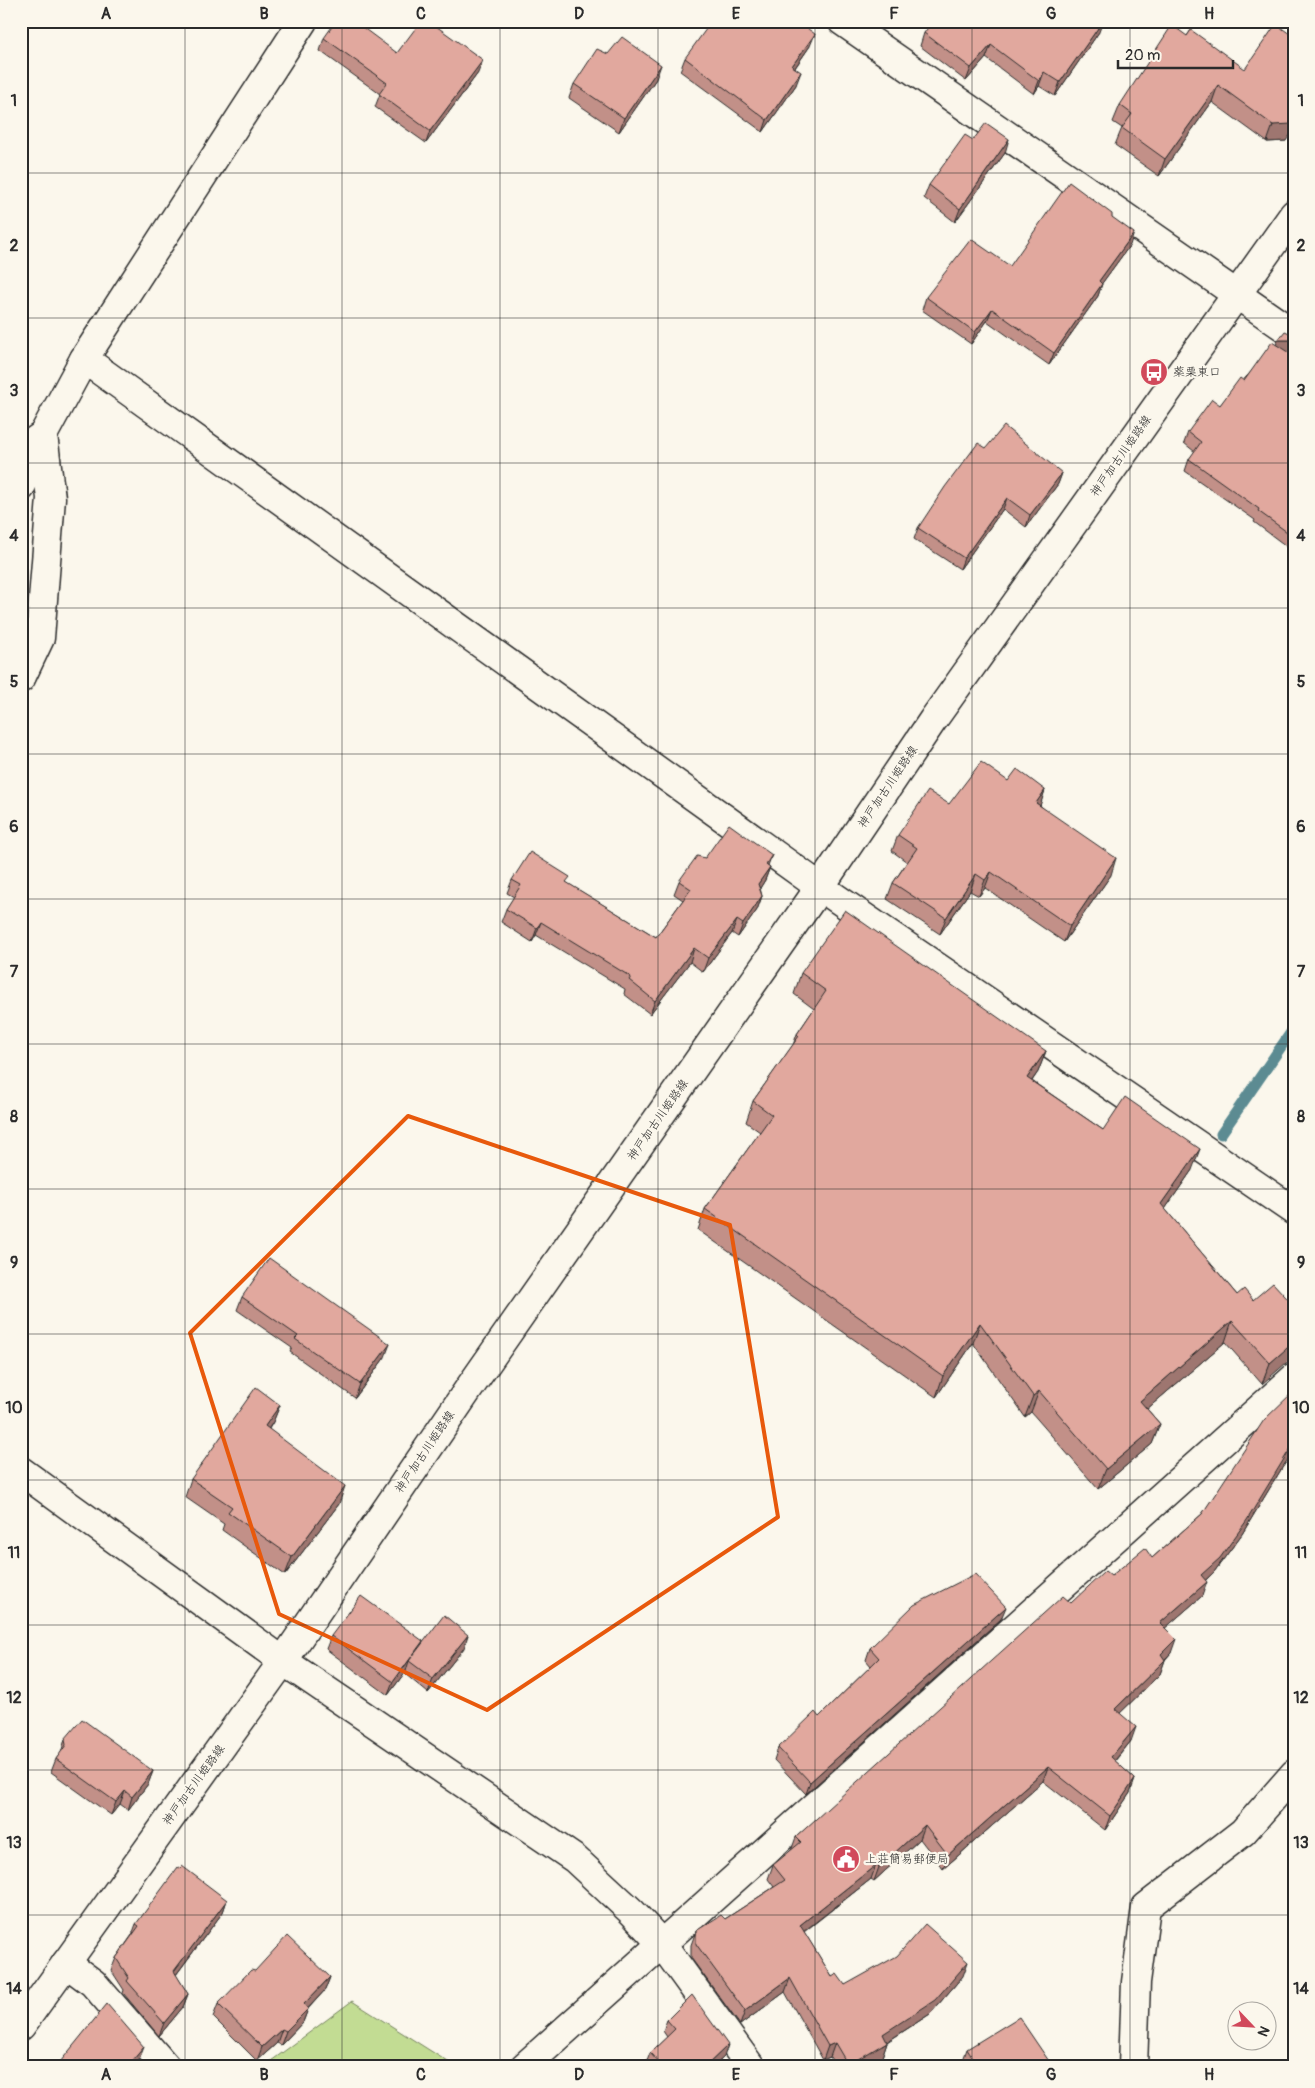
<svg xmlns="http://www.w3.org/2000/svg" width="1315" height="2088" font-family="Pangolin,'Klee One',sans-serif">
<style>
.green{fill:#c2dc93;stroke:#76845f}
.lines{fill:none;stroke-linecap:round;stroke-linejoin:round}
.stream{stroke:#5b8b92;stroke-width:11}
.street-casing{stroke:#2b2b2b;stroke-width:31}
.secondary-casing{stroke:#2b2b2b;stroke-width:31}
.primary-casing{stroke:#2b2b2b;stroke-width:31}
.street{stroke:#fbf7ec;stroke-width:28}
.secondary{stroke:#fbf7ec;stroke-width:28}
.primary{stroke:#fbf7ec;stroke-width:28}
.wall{fill:#c29088;stroke:#2b2b2b}
.shaded-wall{fill:#9e766f;stroke:#2b2b2b}
.building{fill:#e1a89e;stroke:#2b2b2b}
.marked{fill:none;stroke:#e8590c;stroke-width:4;stroke-linejoin:round}
.grid{fill:none;stroke:#2b2b2b;stroke-width:1;stroke-opacity:0.55}
.labels{text-anchor:middle;dominant-baseline:central;stroke-width:4.5;stroke-linejoin:round;paint-order:stroke}
.poi-label{font-size:12px;fill:#2b2b2b;stroke:#fbf7ec;text-anchor:start}
.street-label{font-size:12px;fill:#2b2b2b;stroke:#fbf7ec}
.neatline{fill:none;stroke:#2b2b2b;stroke-width:2}
.grid-label{font-size:16px;text-anchor:middle;font-weight:bold;fill:#2b2b2b}
</style>
<rect width="100%" height="100%" fill="#fbf7ec"/>
<filter id="ink" filterUnits="userSpaceOnUse"><feTurbulence type="fractalNoise" baseFrequency=".02" numOctaves="2"/><feDisplacementMap in="SourceGraphic" scale="10" xChannelSelector="R" yChannelSelector="G"/><feConvolveMatrix kernelMatrix="1 2 1 2 8 2 1 2 1" color-interpolation-filters="sRGB"/></filter>
<g filter="url(#ink)">
<path class="green" d="M 352,2001 L 456,2067 L 263,2067 Z"/>
<g class="lines">
<path class="stream" d="M 1221,1134 L 1294,1028"/>
<g class="street-casing">
<g id="street">
<path d="M 842,21 L 1294,334"/>
<path d="M 84,359 L 820,887 L 1294,1211"/>
<path d="M 21,450 L 43,435 L 21,487"/>
<path d="M 21,678 L 40,638 L 51,498 L 43,435 L 84,359 L 303,21"/>
<path d="M 21,1471 L 283,1661"/>
<path d="M 66,1963 L 93,1983 L 166,2067"/>
<path d="M 524,2067 L 1294,1378"/>
<path d="M 1133,2067 L 1136,1982 L 1146,1907 L 1243,1832 L 1294,1774"/>
</g>
</g>
<g class="secondary-casing">
<path id="secondary" d="M 283,1661 L 575,1859 L 632,1912 L 662,1944 L 751,2067"/>
</g>
<g class="primary-casing">
<path id="primary" d="M 21,2026 L 283,1661 L 470,1387 L 820,887 L 933,720 L 1294,214"/>
</g>
<use href="#street" class="street"/>
<use href="#secondary" class="secondary"/>
<use href="#primary" class="primary"/>
</g>
<g class="wall">
<path d="M 1037,26 L 1099,32 L 1055,96 L 1039,86 L 1034,94 L 986,58 L 966,81 L 920,46 L 924,33 Z"/>
<path d="M 1191,30 L 1286,141 L 1267,142 L 1212,102 L 1159,176 L 1115,145 L 1122,128 L 1113,122 L 1120,105 L 1187,36 Z"/>
<path d="M 324,38 L 397,53 L 478,73 L 426,143 L 375,107 L 380,94 L 320,51 Z"/>
<path d="M 810,46 L 795,68 L 796,85 L 763,132 L 680,71 L 685,58 Z"/>
<path d="M 656,79 L 619,132 L 569,98 L 574,84 Z"/>
<path d="M 973,140 L 1005,153 L 955,222 L 924,198 L 929,185 Z"/>
<path d="M 1112,217 L 1130,245 L 1102,283 L 1098,296 L 1049,365 L 987,321 L 971,344 L 922,310 L 926,297 L 1010,266 Z"/>
<path d="M 1276,345 L 1294,353 L 1289,353 L 1294,356 L 1294,552 L 1254,522 L 1255,520 L 1185,471 L 1189,459 L 1195,452 L 1184,443 L 1188,432 L 1220,405 Z"/>
<path d="M 986,448 L 1062,473 L 1058,484 L 1026,527 L 1003,509 L 960,569 L 914,539 L 918,528 Z"/>
<path d="M 1008,781 L 1045,790 L 1040,805 L 1111,875 L 1064,942 L 985,888 L 979,896 L 970,891 L 940,934 L 887,899 L 893,883 L 907,862 L 892,851 L 898,835 L 949,804 Z"/>
<path d="M 705,858 L 768,865 L 770,867 L 765,880 L 760,888 L 762,896 L 757,910 L 738,937 L 732,933 L 703,972 L 690,962 L 650,1014 L 624,994 L 625,989 L 536,935 L 532,942 L 501,922 L 506,909 L 514,897 L 507,893 L 512,880 L 567,883 L 656,937 L 683,900 L 674,894 L 679,881 Z"/>
<path d="M 801,973 L 1046,1051 L 1038,1072 L 1032,1081 L 1103,1130 L 1192,1170 L 1165,1209 L 1237,1295 L 1253,1300 L 1294,1306 L 1262,1384 L 1225,1342 L 1147,1409 L 1160,1424 L 1152,1444 L 1098,1489 L 1031,1412 L 1025,1417 L 973,1343 L 936,1397 L 698,1230 L 705,1209 L 760,1132 L 746,1122 L 753,1101 L 793,1045 L 797,1034 L 814,1009 L 794,994 Z"/>
<path d="M 242,1297 L 385,1357 L 355,1398 L 290,1352 L 292,1348 L 237,1310 Z"/>
<path d="M 1294,1391 L 1294,1451 L 1282,1468 L 1242,1534 L 1214,1572 L 1205,1581 L 1202,1596 L 1165,1628 L 1171,1653 L 1165,1660 L 1160,1674 L 1120,1713 L 1131,1741 L 1115,1761 L 1135,1779 L 1130,1793 L 1105,1830 L 1043,1781 L 943,1869 L 920,1839 L 874,1881 L 871,1879 L 804,1932 L 832,1977 L 845,1985 L 963,1976 L 930,2014 L 887,2042 L 882,2057 L 864,2067 L 836,2067 L 830,2057 L 823,2060 L 785,1992 L 740,2025 L 691,1958 L 691,1945 L 696,1931 L 725,1919 L 774,1887 L 768,1879 L 773,1865 L 791,1851 L 796,1837 L 1071,1603 L 1111,1576 L 1152,1558 L 1202,1514 Z"/>
<path d="M 280,1405 L 273,1422 L 269,1429 L 339,1504 L 285,1575 L 222,1530 L 224,1524 L 185,1497 L 191,1479 Z"/>
<path d="M 1001,1619 L 806,1794 L 774,1760 L 778,1748 L 819,1717 L 871,1666 L 866,1660 L 870,1648 Z"/>
<path d="M 331,1636 L 421,1645 L 464,1648 L 428,1693 L 405,1674 L 406,1671 L 388,1695 L 326,1649 Z"/>
<path d="M 65,1739 L 153,1771 L 148,1784 L 128,1810 L 120,1804 L 111,1815 L 51,1772 L 56,1759 L 61,1753 Z"/>
<path d="M 227,1900 L 223,1912 L 176,1975 L 188,1994 L 183,2007 L 159,2036 L 123,1993 L 124,1990 L 111,1970 L 116,1958 L 132,1935 L 136,1924 Z"/>
<path d="M 255,1971 L 330,1977 L 325,1990 L 308,2009 L 303,2022 L 281,2045 L 277,2043 L 257,2061 L 213,2017 L 218,2004 Z"/>
<path d="M 667,2020 L 724,2057 L 713,2067 L 648,2067 L 646,2064 L 650,2053 L 667,2037 L 663,2031 Z"/>
<path d="M 967,2049 L 1053,2067 L 967,2067 L 963,2060 Z"/>
</g>
<g class="shaded-wall">
<path d="M 1103,21 L 1099,32 L 1055,96 L 1060,82 Z"/>
<path d="M 815,34 L 810,46 L 787,79 L 792,66 Z"/>
<path d="M 991,45 L 986,58 L 966,81 L 971,68 Z"/>
<path d="M 483,60 L 478,73 L 426,143 L 430,131 Z"/>
<path d="M 661,65 L 656,79 L 619,132 L 624,118 Z"/>
<path d="M 801,72 L 796,85 L 763,132 L 767,120 Z"/>
<path d="M 1044,72 L 1039,86 L 1034,94 L 1039,81 Z"/>
<path d="M 1218,85 L 1212,102 L 1159,176 L 1165,159 Z"/>
<path d="M 1294,121 L 1294,129 L 1286,141 L 1267,142 L 1273,125 Z"/>
<path d="M 1009,139 L 1005,153 L 955,222 L 960,209 Z"/>
<path d="M 1134,233 L 1130,245 L 1095,293 L 1099,281 Z"/>
<path d="M 1102,284 L 1098,296 L 1049,365 L 1054,353 Z"/>
<path d="M 992,309 L 987,321 L 971,344 L 975,332 Z"/>
<path d="M 1278,340 L 1294,340 L 1294,353 L 1273,353 Z"/>
<path d="M 1062,473 L 1058,484 L 1026,527 L 1030,515 Z"/>
<path d="M 1007,498 L 1003,509 L 960,569 L 964,558 Z"/>
<path d="M 1045,790 L 1040,806 L 1036,803 Z"/>
<path d="M 772,855 L 767,868 L 766,864 Z"/>
<path d="M 1116,858 L 1111,875 L 1064,942 L 1070,926 Z"/>
<path d="M 770,867 L 765,880 L 754,898 L 758,884 Z"/>
<path d="M 991,872 L 985,888 L 979,896 L 985,880 Z"/>
<path d="M 976,874 L 970,891 L 940,934 L 946,918 Z"/>
<path d="M 762,896 L 757,910 L 738,937 L 743,924 Z"/>
<path d="M 737,920 L 732,933 L 703,972 L 708,958 Z"/>
<path d="M 541,922 L 536,935 L 532,942 L 537,928 Z"/>
<path d="M 694,948 L 690,962 L 650,1014 L 655,1001 Z"/>
<path d="M 1046,1051 L 1038,1072 L 1019,1099 L 1027,1078 Z"/>
<path d="M 1200,1149 L 1192,1170 L 1154,1225 L 1161,1204 Z"/>
<path d="M 1232,1321 L 1225,1342 L 1132,1422 L 1140,1401 Z"/>
<path d="M 980,1323 L 973,1343 L 936,1397 L 943,1376 Z"/>
<path d="M 1294,1342 L 1294,1356 L 1262,1384 L 1270,1363 Z"/>
<path d="M 390,1344 L 385,1357 L 355,1398 L 360,1384 Z"/>
<path d="M 1039,1391 L 1031,1412 L 1025,1417 L 1033,1396 Z"/>
<path d="M 280,1405 L 273,1422 L 258,1444 L 265,1426 Z"/>
<path d="M 1160,1424 L 1152,1444 L 1098,1489 L 1106,1469 Z"/>
<path d="M 1294,1444 L 1294,1451 L 1282,1468 L 1242,1534 L 1214,1572 L 1196,1589 L 1201,1575 Z"/>
<path d="M 345,1486 L 339,1504 L 285,1575 L 292,1557 Z"/>
<path d="M 1207,1582 L 1202,1596 L 1155,1637 L 1160,1623 Z"/>
<path d="M 1006,1607 L 1001,1619 L 806,1794 L 810,1782 Z"/>
<path d="M 468,1635 L 464,1648 L 428,1693 L 433,1679 Z"/>
<path d="M 1176,1639 L 1171,1653 L 1156,1668 L 1161,1654 Z"/>
<path d="M 423,1641 L 418,1655 L 409,1661 L 406,1671 L 388,1695 L 393,1682 Z"/>
<path d="M 1165,1660 L 1160,1674 L 1110,1723 L 1115,1709 Z"/>
<path d="M 1136,1727 L 1131,1741 L 1106,1771 L 1111,1757 Z"/>
<path d="M 1048,1767 L 1043,1781 L 943,1869 L 948,1855 Z"/>
<path d="M 153,1771 L 148,1784 L 128,1810 L 132,1797 Z"/>
<path d="M 1135,1779 L 1130,1793 L 1105,1830 L 1110,1816 Z"/>
<path d="M 125,1791 L 120,1804 L 111,1815 L 116,1802 Z"/>
<path d="M 925,1825 L 920,1839 L 874,1881 L 879,1867 Z"/>
<path d="M 876,1865 L 871,1879 L 794,1939 L 800,1925 Z"/>
<path d="M 227,1900 L 223,1912 L 169,1984 L 174,1971 Z"/>
<path d="M 968,1962 L 963,1976 L 930,2014 L 882,2045 L 887,2042 L 882,2057 L 864,2067 L 848,2067 L 848,2065 L 883,2034 Z"/>
<path d="M 330,1977 L 325,1990 L 299,2018 L 304,2004 Z"/>
<path d="M 790,1978 L 785,1992 L 740,2025 L 745,2011 Z"/>
<path d="M 188,1994 L 183,2007 L 159,2036 L 164,2023 Z"/>
<path d="M 308,2009 L 303,2022 L 281,2045 L 286,2031 Z"/>
<path d="M 282,2029 L 277,2043 L 257,2061 L 262,2047 Z"/>
<path d="M 835,2043 L 830,2057 L 823,2060 L 828,2046 Z"/>
<path d="M 728,2045 L 724,2057 L 713,2067 L 705,2067 Z"/>
<path d="M 144,2047 L 139,2060 L 133,2067 L 127,2067 Z"/>
</g>
<g class="building">
<path d="M 336,21 L 354,21 L 397,53 L 421,21 L 429,21 L 483,60 L 430,131 L 379,94 L 387,83 L 324,38 Z"/>
<path d="M 712,21 L 797,21 L 815,34 L 792,66 L 801,72 L 767,120 L 685,58 Z"/>
<path d="M 933,21 L 1030,21 L 1037,26 L 1040,21 L 1103,21 L 1060,82 L 1044,72 L 1039,81 L 991,45 L 971,68 L 924,33 Z"/>
<path d="M 1276,24 L 1294,37 L 1294,121 L 1292,124 L 1273,125 L 1218,85 L 1165,159 L 1122,128 L 1132,114 L 1120,105 L 1172,25 L 1187,36 L 1191,30 L 1245,69 Z"/>
<path d="M 622,37 L 661,65 L 624,118 L 574,84 L 597,49 L 608,54 Z"/>
<path d="M 986,123 L 1009,139 L 960,209 L 929,185 L 965,135 L 973,140 Z"/>
<path d="M 1069,182 L 1112,214 L 1112,217 L 1134,233 L 1099,281 L 1102,284 L 1054,353 L 992,309 L 975,332 L 926,297 L 971,239 L 1010,266 Z"/>
<path d="M 1285,331 L 1294,335 L 1294,340 L 1278,340 Z"/>
<path d="M 1272,342 L 1294,356 L 1294,537 L 1258,511 L 1259,509 L 1189,459 L 1201,442 L 1188,432 L 1212,399 L 1220,405 L 1240,378 L 1244,381 Z"/>
<path d="M 1004,426 L 1062,473 L 1030,515 L 1007,498 L 964,558 L 918,528 L 945,487 L 978,443 L 986,448 Z"/>
<path d="M 981,762 L 1008,781 L 1017,769 L 1045,790 L 1036,803 L 1116,858 L 1070,926 L 991,872 L 985,880 L 976,874 L 946,918 L 893,883 L 917,848 L 898,835 L 928,791 L 949,804 Z"/>
<path d="M 729,824 L 772,855 L 766,864 L 770,867 L 758,884 L 762,896 L 743,924 L 737,920 L 708,958 L 694,948 L 655,1001 L 629,980 L 631,977 L 541,922 L 537,928 L 506,909 L 521,885 L 512,880 L 530,852 L 570,877 L 566,882 L 656,937 L 691,889 L 679,881 L 697,856 L 705,858 Z"/>
<path d="M 845,910 L 1046,1051 L 1027,1078 L 1103,1130 L 1125,1097 L 1200,1149 L 1161,1204 L 1237,1295 L 1244,1289 L 1253,1300 L 1273,1283 L 1294,1306 L 1294,1342 L 1270,1363 L 1232,1321 L 1140,1401 L 1160,1424 L 1106,1469 L 1039,1391 L 1033,1396 L 980,1323 L 943,1376 L 705,1209 L 772,1115 L 753,1101 L 799,1036 L 797,1034 L 826,991 L 801,973 Z"/>
<path d="M 269,1258 L 390,1344 L 360,1384 L 295,1339 L 298,1336 L 242,1297 Z"/>
<path d="M 256,1387 L 280,1405 L 265,1426 L 345,1486 L 292,1557 L 228,1512 L 232,1507 L 191,1479 Z"/>
<path d="M 1294,1391 L 1294,1444 L 1287,1454 L 1247,1520 L 1220,1558 L 1201,1575 L 1207,1582 L 1160,1623 L 1176,1639 L 1161,1654 L 1165,1660 L 1115,1709 L 1136,1727 L 1111,1757 L 1135,1779 L 1110,1816 L 1048,1767 L 948,1855 L 925,1825 L 879,1867 L 876,1865 L 800,1925 L 832,1977 L 837,1974 L 845,1985 L 897,1956 L 925,1924 L 968,1962 L 935,2000 L 883,2034 L 887,2042 L 848,2065 L 835,2043 L 828,2046 L 790,1978 L 745,2011 L 696,1944 L 696,1931 L 721,1915 L 725,1919 L 785,1880 L 773,1865 L 801,1842 L 796,1837 L 1063,1596 L 1071,1603 L 1105,1571 L 1111,1576 L 1145,1548 L 1152,1558 L 1202,1514 L 1264,1420 Z"/>
<path d="M 975,1574 L 1006,1607 L 810,1782 L 778,1748 L 815,1712 L 819,1717 L 879,1658 L 870,1648 L 914,1605 Z"/>
<path d="M 361,1596 L 423,1641 L 393,1682 L 331,1636 Z"/>
<path d="M 444,1615 L 468,1635 L 433,1679 L 409,1661 Z"/>
<path d="M 82,1719 L 153,1771 L 132,1797 L 125,1791 L 116,1802 L 56,1759 L 66,1745 L 65,1739 Z"/>
<path d="M 182,1866 L 227,1900 L 174,1971 L 188,1994 L 164,2023 L 127,1981 L 129,1978 L 116,1958 L 139,1926 L 136,1924 L 178,1867 L 180,1868 Z"/>
<path d="M 287,1936 L 330,1977 L 304,2004 L 308,2009 L 286,2031 L 282,2029 L 262,2047 L 218,2004 L 251,1970 L 255,1971 Z"/>
<path d="M 692,1995 L 728,2045 L 705,2067 L 663,2067 L 650,2053 L 675,2029 L 667,2020 Z"/>
<path d="M 107,2004 L 144,2047 L 127,2067 L 56,2067 Z"/>
<path d="M 1019,2017 L 1053,2067 L 978,2067 L 967,2049 Z"/>
</g>
</g>
<path class="marked" d="M 408,1116 L 730,1225 L 778,1517 L 487,1710 L 279,1614 L 190,1333 Z"/>
<path class="grid" d="M 185,21 L 185,2067M 342,21 L 342,2067M 500,21 L 500,2067M 658,21 L 658,2067M 815,21 L 815,2067M 972,21 L 972,2067M 1130,21 L 1130,2067M 21,173 L 1294,173M 21,318 L 1294,318M 21,463 L 1294,463M 21,608 L 1294,608M 21,754 L 1294,754M 21,899 L 1294,899M 21,1044 L 1294,1044M 21,1189 L 1294,1189M 21,1334 L 1294,1334M 21,1480 L 1294,1480M 21,1625 L 1294,1625M 21,1770 L 1294,1770M 21,1915 L 1294,1915"/>
<defs>
<g id="bus-disc" transform="scale(1.4375)"><circle r="9.5" fill="#d1495b" stroke="#fbf7ec"/><path d="M-5-6H5V4H4V6H2V4H-2V6H-4V4H-5ZM-3.5-4V0h7V-4ZM-3.5 1.2v1.5H-2V1.2ZM2 1.2v1.5H3.5V1.2Z" fill="#fff"/></g>
<g id="civic-disc" transform="scale(1.4375)"><circle r="9.5" fill="#d1495b" stroke="#fbf7ec"/><path d="M-.6-6.5H3V-4.5H.6V-3L4-1V1h2V6H-6V1h2V-1L-.6-3ZM-1.2 2.5V6h2.4V2.5Z" fill="#fff"/></g>
</defs>
<g fill-rule="evenodd">
<use href="#bus-disc" x="1154" y="372"/>
<use href="#civic-disc" x="846" y="1859"/>
</g>
<g class="labels">
<g class="poi-label">
<text x="1173" y="372">薬栗東口</text>
<text x="865" y="1859">上荘簡易郵便局</text>
</g>
<g class="street-label">
<text transform="translate(1121 456) rotate(-55)">神戸加古川姫路線</text>
<text transform="translate(888 787) rotate(-56)">神戸加古川姫路線</text>
<text transform="translate(658 1120) rotate(-55)">神戸加古川姫路線</text>
<text transform="translate(425 1452) rotate(-56)">神戸加古川姫路線</text>
<text transform="translate(194 1785) rotate(-54)">神戸加古川姫路線</text>
</g>
</g>
<rect width="1315" height="2088" fill="none" stroke="#fbf7ec" stroke-width="55"/>
<g transform="translate(1252 2026) rotate(115)"><circle r="24" fill="#fbf7ec" stroke="#a8a59f"/>
<path d="M0-4L9 19L0 12L-9 19Z" fill="#d1495b"/>
<text y="-8" font-size="14" font-weight="bold" text-anchor="middle" fill="#2b2b2b">N</text>
</g>
<path d="M1118 60v8h115v-8" fill="none" stroke="#2b2b2b" stroke-width="2.5"/>
<text x="1125" y="60" font-size="15" fill="#2b2b2b" stroke="#fbf7ec" stroke-width="4" paint-order="stroke">20 m</text>
<rect x="28" y="28" width="1260" height="2032" class="neatline"/>
<g class="grid-label">
<text x="106" y="19">A</text>
<text x="264" y="19">B</text>
<text x="421" y="19">C</text>
<text x="579" y="19">D</text>
<text x="736" y="19">E</text>
<text x="894" y="19">F</text>
<text x="1051" y="19">G</text>
<text x="1209" y="19">H</text>
<text x="14" y="106">1</text>
<text x="1301" y="106">1</text>
<text x="14" y="251">2</text>
<text x="1301" y="251">2</text>
<text x="14" y="396">3</text>
<text x="1301" y="396">3</text>
<text x="14" y="541">4</text>
<text x="1301" y="541">4</text>
<text x="14" y="687">5</text>
<text x="1301" y="687">5</text>
<text x="14" y="832">6</text>
<text x="1301" y="832">6</text>
<text x="14" y="977">7</text>
<text x="1301" y="977">7</text>
<text x="14" y="1122">8</text>
<text x="1301" y="1122">8</text>
<text x="14" y="1268">9</text>
<text x="1301" y="1268">9</text>
<text x="14" y="1413">10</text>
<text x="1301" y="1413">10</text>
<text x="14" y="1558">11</text>
<text x="1301" y="1558">11</text>
<text x="14" y="1703">12</text>
<text x="1301" y="1703">12</text>
<text x="14" y="1848">13</text>
<text x="1301" y="1848">13</text>
<text x="14" y="1994">14</text>
<text x="1301" y="1994">14</text>
<text x="106" y="2080">A</text>
<text x="264" y="2080">B</text>
<text x="421" y="2080">C</text>
<text x="579" y="2080">D</text>
<text x="736" y="2080">E</text>
<text x="894" y="2080">F</text>
<text x="1051" y="2080">G</text>
<text x="1209" y="2080">H</text>
</g>
</svg>
